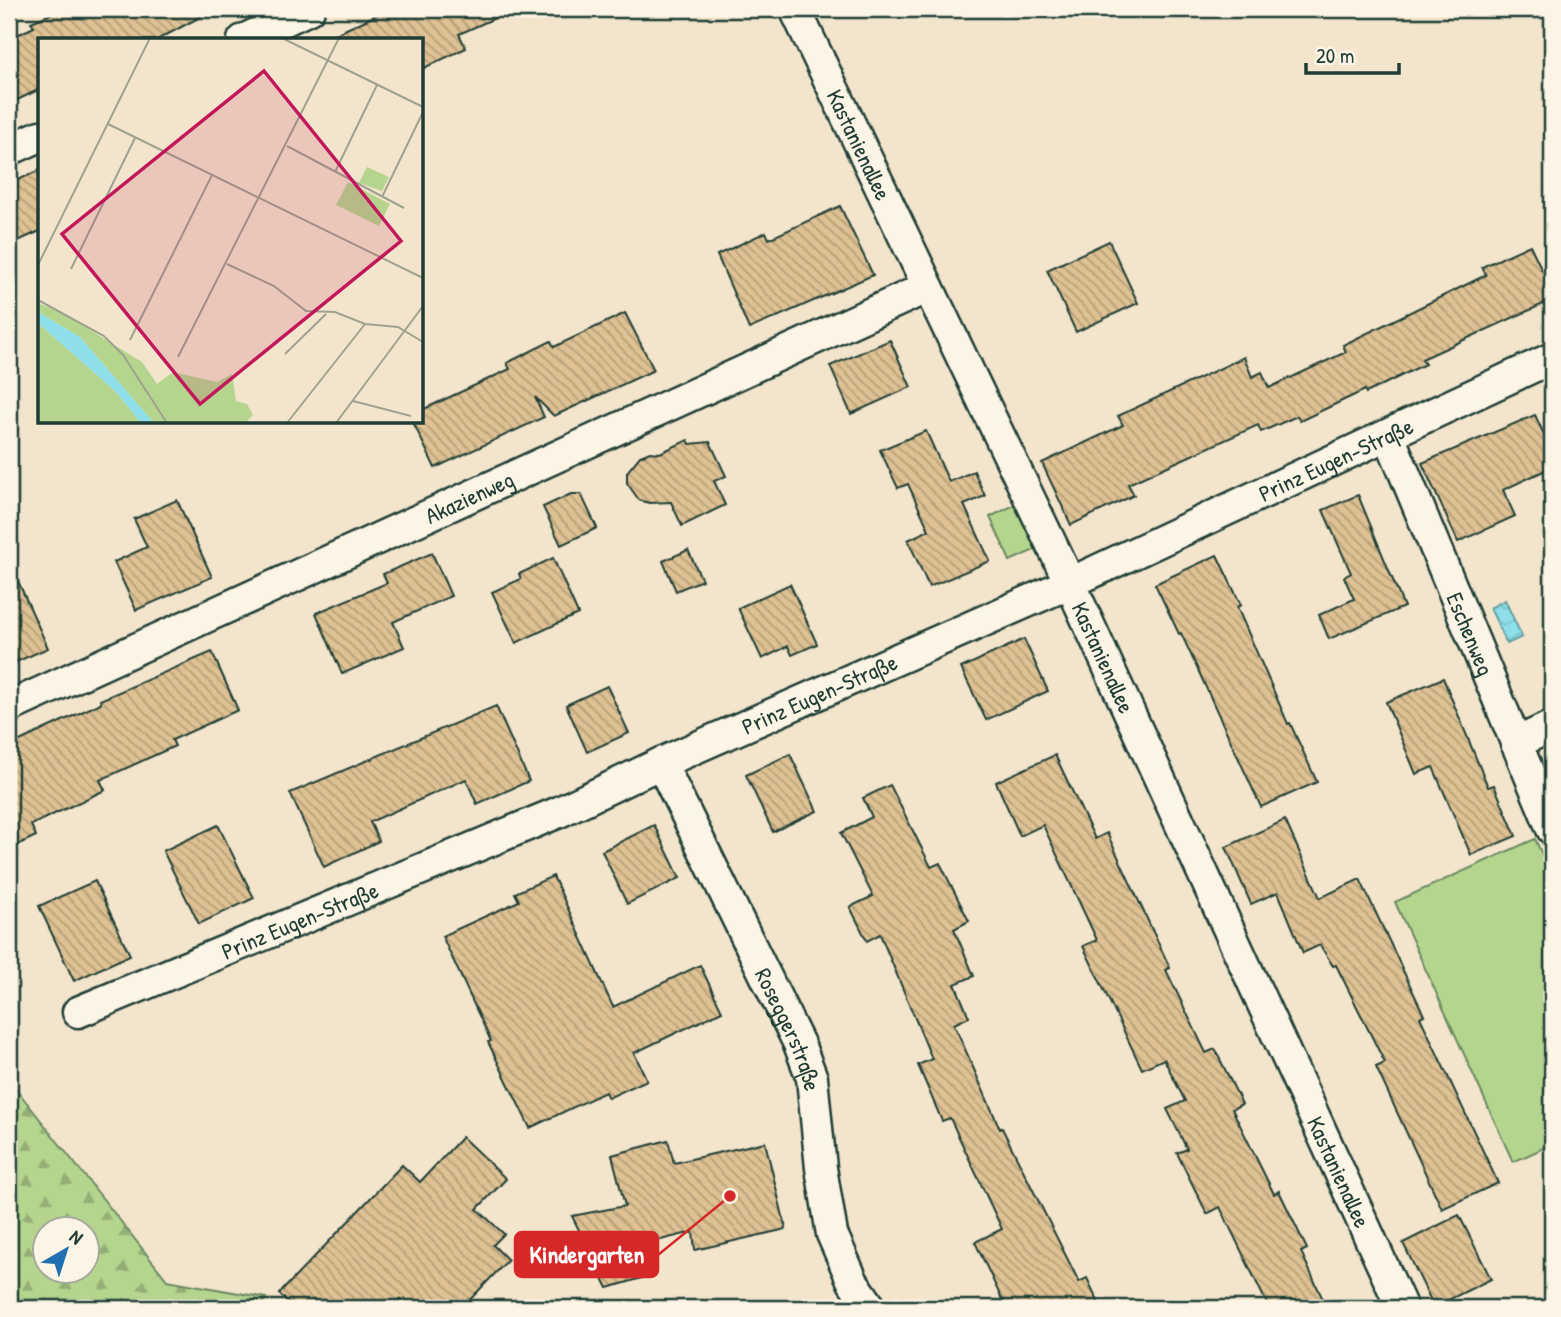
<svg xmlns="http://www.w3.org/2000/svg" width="1561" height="1317" font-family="'Patrick Hand',sans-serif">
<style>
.green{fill:#b5d58f;stroke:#6a8962;stroke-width:2}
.forest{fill:url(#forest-firs);stroke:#6a8962;stroke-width:2;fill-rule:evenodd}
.water{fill:url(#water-waves);stroke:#629ea1;stroke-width:2}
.building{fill:url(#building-back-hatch);stroke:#1f3d34;stroke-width:2}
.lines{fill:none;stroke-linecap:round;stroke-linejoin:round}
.minor-casing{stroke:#1f3d34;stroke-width:35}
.minor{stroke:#fcf5e5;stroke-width:30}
.labels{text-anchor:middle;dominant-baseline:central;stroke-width:5;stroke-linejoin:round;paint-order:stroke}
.street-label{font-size:23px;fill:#1f3d34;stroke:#fcf5e5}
.inset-road{fill:none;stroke:#9ea28f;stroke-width:2}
.view{fill:#c2185b;fill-opacity:0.15;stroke:#c2185b;stroke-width:3.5}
.inset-edge{fill:none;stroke:#1f3d34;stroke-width:3.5}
.leader{fill:none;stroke:#d62828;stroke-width:2.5}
.callout-dot{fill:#d62828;stroke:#fcf5e5;stroke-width:2.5}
.callout{fill:#d62828;stroke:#d62828;stroke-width:2.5}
.callout-label{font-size:24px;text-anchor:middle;font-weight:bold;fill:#fff}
</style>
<defs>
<pattern id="forest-firs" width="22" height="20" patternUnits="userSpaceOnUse" patternTransform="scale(1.75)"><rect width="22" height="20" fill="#b5d58f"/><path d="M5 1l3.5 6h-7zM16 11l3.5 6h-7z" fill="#93ae76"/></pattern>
<pattern id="water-waves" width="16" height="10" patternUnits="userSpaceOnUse" patternTransform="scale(1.75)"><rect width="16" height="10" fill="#8edfe9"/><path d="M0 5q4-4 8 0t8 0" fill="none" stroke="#7ac0c8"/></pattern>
<pattern id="building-back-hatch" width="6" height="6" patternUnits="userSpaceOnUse" patternTransform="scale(1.75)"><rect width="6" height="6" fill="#dfc193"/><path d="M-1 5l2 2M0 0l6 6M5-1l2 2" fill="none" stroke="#b49e79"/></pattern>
</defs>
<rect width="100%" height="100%" fill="#f3e5cc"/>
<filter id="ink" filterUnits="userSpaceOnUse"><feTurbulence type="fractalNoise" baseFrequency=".0143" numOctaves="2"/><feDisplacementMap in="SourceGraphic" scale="14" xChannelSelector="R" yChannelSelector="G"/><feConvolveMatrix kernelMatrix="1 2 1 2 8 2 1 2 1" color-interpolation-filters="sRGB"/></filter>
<g filter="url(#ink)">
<g class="green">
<path d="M 1018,503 L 1039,548 L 1010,561 L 990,517 Z"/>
<path d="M 1535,839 L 1552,876 L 1552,1144 L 1513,1162 L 1395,902 Z"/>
</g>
<path class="forest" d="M 9,1080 L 167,1280 L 266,1298 L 260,1308 L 9,1308 ZM 46,1230 L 88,1230 L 88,1272 L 46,1272 Z"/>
<path class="water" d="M 1505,600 L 1522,637 L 1507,644 L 1490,608 Z"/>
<g class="building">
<path d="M 63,9 L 215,9 L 157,40 L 40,40 L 40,89 L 9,104 L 9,39 L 34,27 L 31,22 Z"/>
<path d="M 389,9 L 515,9 L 459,34 L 466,48 L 422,69 L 422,40 L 323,40 Z"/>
<path d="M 40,170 L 40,231 L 9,245 L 9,184 Z"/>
<path d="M 840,206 L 873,275 L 749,329 L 717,255 L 766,232 L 769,239 Z"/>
<path d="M 1109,241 L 1138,303 L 1076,332 L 1047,270 Z"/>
<path d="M 1530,245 L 1552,291 L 1552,300 L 1422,359 L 1425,364 L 1366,393 L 1365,390 L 1300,421 L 1297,416 L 1261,432 L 1258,425 L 1128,484 L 1134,495 L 1071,525 L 1042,463 L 1123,425 L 1118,416 L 1244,357 L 1252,377 L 1262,372 L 1269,388 L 1346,352 L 1343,345 L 1486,275 L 1482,267 Z"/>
<path d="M 625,313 L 654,370 L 554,416 L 535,397 L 544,417 L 435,468 L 413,422 L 422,422 L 422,410 L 510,369 L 507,363 L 551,341 L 554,347 Z"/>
<path d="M 890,340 L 911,387 L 851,414 L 830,366 Z"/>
<path d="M 1535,415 L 1552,452 L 1552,467 L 1503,490 L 1515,516 L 1458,542 L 1422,463 Z"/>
<path d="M 926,431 L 949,482 L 974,471 L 985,496 L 964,505 L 990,561 L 929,587 L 908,540 L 929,530 L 908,484 L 898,488 L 880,450 Z"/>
<path d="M 688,440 L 690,444 L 710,442 L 726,476 L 714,481 L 725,505 L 682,526 L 671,502 L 649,503 L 639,500 L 627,483 L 627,472 L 640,456 L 650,452 L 660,453 Z"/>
<path d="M 571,494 L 581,494 L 597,528 L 561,545 L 543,507 Z"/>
<path d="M 1358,495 L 1404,607 L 1329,639 L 1319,615 L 1354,599 L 1344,577 L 1351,573 L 1323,510 Z"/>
<path d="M 177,500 L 212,577 L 136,610 L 114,562 L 147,547 L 134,519 Z"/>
<path d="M 688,550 L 702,580 L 676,591 L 663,561 Z"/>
<path d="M 432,553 L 451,596 L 393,622 L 404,647 L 342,674 L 316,613 L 387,583 L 383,574 Z"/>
<path d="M 1217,555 L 1241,605 L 1237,607 L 1288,724 L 1290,723 L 1317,782 L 1261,807 L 1181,633 L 1179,634 L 1155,584 Z"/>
<path d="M 553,558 L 578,614 L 516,643 L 492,592 L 521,579 L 519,574 Z"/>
<path d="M 9,561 L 48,648 L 9,665 Z"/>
<path d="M 790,584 L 817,644 L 792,655 L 788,646 L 762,659 L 738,608 Z"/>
<path d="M 1024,639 L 1048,691 L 986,720 L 961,668 Z"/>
<path d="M 212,652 L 238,710 L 172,740 L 175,746 L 100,780 L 105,790 L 31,825 L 36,836 L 9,849 L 9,746 L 101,703 L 100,700 Z"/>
<path d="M 1443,678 L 1488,787 L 1494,785 L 1516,836 L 1471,855 L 1433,767 L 1416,774 L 1386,702 Z"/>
<path d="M 607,686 L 629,733 L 587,752 L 566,705 Z"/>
<path d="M 496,706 L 529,781 L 477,804 L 466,779 L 370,822 L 379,841 L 324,867 L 290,793 Z"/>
<path d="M 790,754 L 817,811 L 773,832 L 746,775 Z"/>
<path d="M 1055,755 L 1095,839 L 1107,833 L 1170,968 L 1166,970 L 1206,1053 L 1215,1049 L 1242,1104 L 1232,1109 L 1274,1194 L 1279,1191 L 1307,1249 L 1301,1252 L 1327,1308 L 1269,1308 L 1220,1207 L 1207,1214 L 1177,1153 L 1187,1149 L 1167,1109 L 1185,1101 L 1164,1059 L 1142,1069 L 1083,946 L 1097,940 L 1043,825 L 1020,836 L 996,782 Z"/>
<path d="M 890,785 L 931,867 L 940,863 L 969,921 L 954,929 L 974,976 L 955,984 L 969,1017 L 954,1024 L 1000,1129 L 1002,1128 L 1079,1282 L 1087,1278 L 1101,1308 L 1006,1308 L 975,1242 L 1002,1229 L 950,1118 L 942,1121 L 918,1065 L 932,1059 L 880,934 L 867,941 L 850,907 L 873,896 L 841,833 L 872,817 L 863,798 Z"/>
<path d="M 1285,820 L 1320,898 L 1360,879 L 1424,1015 L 1420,1017 L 1498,1183 L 1442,1209 L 1376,1067 L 1385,1063 L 1336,965 L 1333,966 L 1320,945 L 1303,953 L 1278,892 L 1251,904 L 1226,847 Z"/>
<path d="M 218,825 L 254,898 L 199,924 L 163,851 Z"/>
<path d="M 654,825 L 680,878 L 627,904 L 602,851 Z"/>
<path d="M 553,876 L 613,1007 L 700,965 L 722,1011 L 634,1053 L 647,1080 L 608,1098 L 605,1092 L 530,1128 L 488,1042 L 491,1041 L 442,936 L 519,901 L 515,893 Z"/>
<path d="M 95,881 L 130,955 L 74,981 L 39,906 Z"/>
<path d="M 462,1137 L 506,1179 L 477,1209 L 504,1234 L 493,1245 L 508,1260 L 462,1308 L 294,1308 L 279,1294 L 402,1165 L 420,1182 Z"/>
<path d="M 668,1140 L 674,1163 L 765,1142 L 786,1229 L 695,1250 L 693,1232 L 636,1246 L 645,1277 L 608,1288 L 572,1216 L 625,1206 L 612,1155 Z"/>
<path d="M 1459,1215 L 1491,1279 L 1434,1307 L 1403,1243 Z"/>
</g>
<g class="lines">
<g class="minor-casing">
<g id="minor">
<path id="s1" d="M 795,9 L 1070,583 L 1402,1308"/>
<path d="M 243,40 L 309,9"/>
<path d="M 9,150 L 40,136"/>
<path id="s2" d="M 1389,436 L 1552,829"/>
<path id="s3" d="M 9,707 L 928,287"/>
<path d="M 1516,743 L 1552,726"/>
<path id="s4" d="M 661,763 L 799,1044 L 812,1078 L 821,1168 L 832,1234 L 853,1282 L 871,1308"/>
<path id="s5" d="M 78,1012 L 559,812 L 661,763 L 1070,583 L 1552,358"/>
</g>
</g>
<use href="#minor" class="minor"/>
</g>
</g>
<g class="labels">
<g class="street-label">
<text stroke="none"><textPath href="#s1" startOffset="150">Kastanienallee</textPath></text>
<text stroke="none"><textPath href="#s5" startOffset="1374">Prinz Eugen-Straße</textPath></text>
<text stroke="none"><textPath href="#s3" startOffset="506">Akazienweg</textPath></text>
<text stroke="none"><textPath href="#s2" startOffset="214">Eschenweg</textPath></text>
<text stroke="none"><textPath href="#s1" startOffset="718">Kastanienallee</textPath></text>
<text stroke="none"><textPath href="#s5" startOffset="807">Prinz Eugen-Straße</textPath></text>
<text stroke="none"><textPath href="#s5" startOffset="240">Prinz Eugen-Straße</textPath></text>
<text stroke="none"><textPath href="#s4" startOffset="296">Roseggerstraße</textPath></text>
<text stroke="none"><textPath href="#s1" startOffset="1284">Kastanienallee</textPath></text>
</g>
</g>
<g transform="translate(38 38)">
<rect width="385" height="385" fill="#f3e5cc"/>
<path d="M 329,129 L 351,139 L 344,153 L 321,145 ZM 310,144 L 352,166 L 341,188 L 298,167 Z" fill="#b5d58f"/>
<path d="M 0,265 L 25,275 L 104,324 L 119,346 L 135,334 L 179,344 L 194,336 L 198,363 L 209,366 L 215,377 L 207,385 L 116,385 L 42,299 L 0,274 ZM 0,285 L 78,354 L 103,385 L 0,385 Z" fill="#b5d58f"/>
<path d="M 0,274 L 42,299 L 116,385 L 103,385 L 78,354 L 0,285 Z" fill="#8edfe9"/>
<path class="inset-road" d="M 244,0 L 385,69M 70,86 L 385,240M 249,108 L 366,170M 297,134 L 339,47M 344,159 L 385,74M 189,226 L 236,248 L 268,273 L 297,274 L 327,286 L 360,289 L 385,304M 0,227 L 112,0M 33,231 L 97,100M 0,262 L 66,298 L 85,317 L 129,385M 92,302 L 174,137M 247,316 L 288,276M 140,319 L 301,0M 315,363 L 373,378M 249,385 L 327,286M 298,385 L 385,268"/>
<path class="view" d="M 226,33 L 363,203 L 162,366 L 24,196 Z"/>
<rect width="385" height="385" class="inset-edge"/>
</g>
<path class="leader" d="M730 1196L658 1255"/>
<circle class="callout-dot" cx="730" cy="1196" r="7"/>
<rect class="callout" x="515" y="1232" width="143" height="45" rx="7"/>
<g class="callout-label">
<text x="587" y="1263">Kindergarten</text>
</g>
<rect width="1561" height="1317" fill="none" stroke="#fcf5e5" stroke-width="35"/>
<rect x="18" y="18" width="1526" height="1282" fill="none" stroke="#1f3d34" stroke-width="2.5" filter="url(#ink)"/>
<g transform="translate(66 1250) rotate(39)"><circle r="33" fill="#fcf5e5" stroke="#a4ab9e" stroke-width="2"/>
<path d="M0-5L12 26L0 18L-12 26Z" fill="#1f6fb2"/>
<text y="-10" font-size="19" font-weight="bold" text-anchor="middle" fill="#1f3d34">N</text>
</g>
<path d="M1306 63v10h93v-10" fill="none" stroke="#1f3d34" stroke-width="3.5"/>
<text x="1316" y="63" font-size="21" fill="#1f3d34" stroke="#fcf5e5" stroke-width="5" paint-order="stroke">20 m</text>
</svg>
